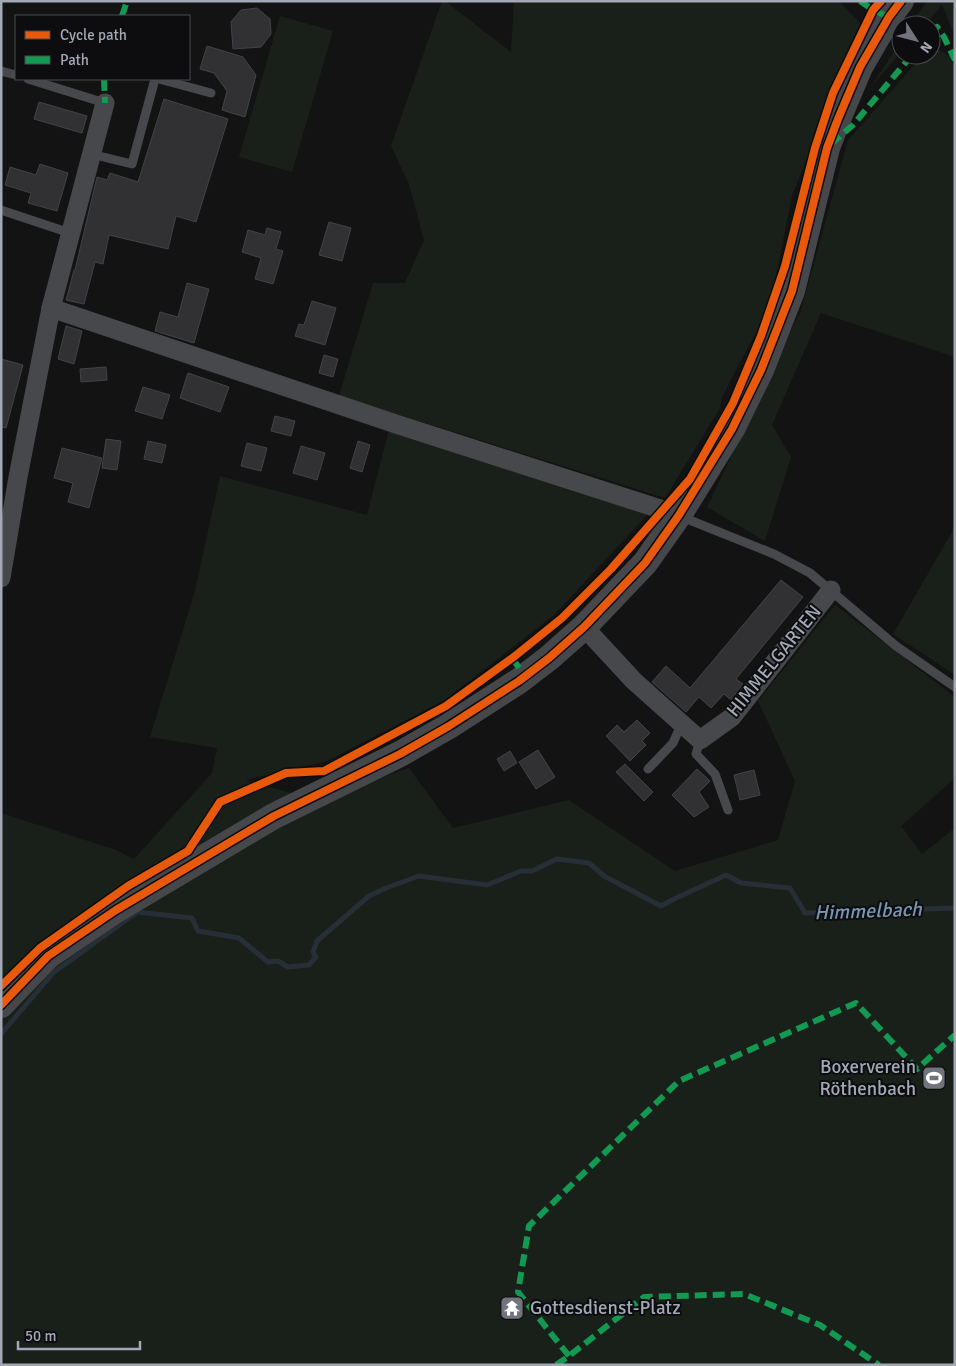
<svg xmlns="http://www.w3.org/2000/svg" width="956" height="1366" font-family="Signika,sans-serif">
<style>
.green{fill:#19201a}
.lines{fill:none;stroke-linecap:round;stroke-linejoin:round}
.stream{stroke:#262e36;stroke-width:5}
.building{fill:#313133;stroke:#424347}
.lane{stroke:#47484c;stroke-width:9}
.street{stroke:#47484c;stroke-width:19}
.secondary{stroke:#46474b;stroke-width:26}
.quiet{stroke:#139951;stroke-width:6;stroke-dasharray:12 6;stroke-linecap:butt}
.cycleway-casing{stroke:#0d0d0f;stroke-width:11}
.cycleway{stroke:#e8590c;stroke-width:8}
.labels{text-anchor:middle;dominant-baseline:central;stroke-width:4;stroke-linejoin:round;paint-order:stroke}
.street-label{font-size:19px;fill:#a3a8b6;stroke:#0d0d0f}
.poi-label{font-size:19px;fill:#a3a8b6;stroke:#0d0d0f;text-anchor:end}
.water-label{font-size:20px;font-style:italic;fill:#7696b4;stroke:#0d0d0f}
</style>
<rect width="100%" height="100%" fill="#131313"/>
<g class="green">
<path d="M 442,1 L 445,1 L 511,52 L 514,1 L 839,1 L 860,23 L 792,196 L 770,306 L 722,397 L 720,408 L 665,498 L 339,396 L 373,283 L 405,283 L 424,240 L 409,184 L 391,146 Z"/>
<path d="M 927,1 L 955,1 L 955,36 L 942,5 L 925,25 L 911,25 Z"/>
<path d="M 280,16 L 333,31 L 292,172 L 239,157 Z"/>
<path d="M 901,41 L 901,52 L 870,88 Z"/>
<path d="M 932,46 L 955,59 L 955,357 L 821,313 L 772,425 L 791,457 L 765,541 L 707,507 L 801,310 L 848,140 L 923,55 L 931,55 Z"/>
<path d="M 390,426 L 649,513 L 554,615 L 445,700 L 327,761 L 246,780 L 325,803 L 383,777 L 409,768 L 453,828 L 569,800 L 675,871 L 778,840 L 795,781 L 758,701 L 835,605 L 955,697 L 955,778 L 901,826 L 922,854 L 955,828 L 955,1365 L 1,1365 L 1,813 L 116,850 L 134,859 L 212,773 L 217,748 L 150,737 L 195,591 L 220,476 L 367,515 Z"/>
<path d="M 955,527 L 955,675 L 893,634 Z"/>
</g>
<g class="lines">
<path class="stream" d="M 1,1034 L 53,973 L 137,912 L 192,918 L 198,931 L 239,938 L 268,962 L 278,961 L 288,967 L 309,965 L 316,957 L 313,952 L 317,941 L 369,896 L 386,888 L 419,876 L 487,885 L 521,871 L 532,871 L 557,859 L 589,863 L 604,876 L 661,906 L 674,899 L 726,875 L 741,883 L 790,888 L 805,913 L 955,908"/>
</g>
<g class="building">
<path d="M 257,8 L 270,19 L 271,34 L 261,47 L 233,49 L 231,22 L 241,10 Z"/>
<path d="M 207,46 L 243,57 L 256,75 L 245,117 L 222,110 L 227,91 L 214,73 L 200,69 Z"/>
<path d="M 164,99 L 228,119 L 196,222 L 176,216 L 168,249 L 109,235 L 103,264 L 95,262 L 84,304 L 66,300 L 74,270 L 75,270 L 97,177 L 107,180 L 110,173 L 138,182 Z"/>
<path d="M 39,102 L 87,116 L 82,133 L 34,119 Z"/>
<path d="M 40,164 L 68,173 L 57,211 L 28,203 L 31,193 L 5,185 L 10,167 L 36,175 Z"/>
<path d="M 329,222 L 351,228 L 342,261 L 319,255 Z"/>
<path d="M 267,228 L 281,232 L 276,249 L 283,251 L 273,284 L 255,279 L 261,258 L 242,252 L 248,230 L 265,235 Z"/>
<path d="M 187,283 L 209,289 L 194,343 L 155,331 L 160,312 L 178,317 Z"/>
<path d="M 312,301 L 336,308 L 325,345 L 295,336 L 299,324 L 304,325 Z"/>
<path d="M 66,326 L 82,331 L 74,364 L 58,359 Z"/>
<path d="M 324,355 L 338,359 L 333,377 L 319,373 Z"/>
<path d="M 1,359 L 23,365 L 6,428 L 1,427 Z"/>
<path d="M 106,367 L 107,380 L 81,382 L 80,369 Z"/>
<path d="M 188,373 L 229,387 L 220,412 L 180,398 Z"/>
<path d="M 143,387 L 170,395 L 162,419 L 135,411 Z"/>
<path d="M 275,416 L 295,421 L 291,436 L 271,431 Z"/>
<path d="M 106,439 L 121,441 L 117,470 L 102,468 Z"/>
<path d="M 148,441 L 166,445 L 162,463 L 144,459 Z"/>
<path d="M 358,441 L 370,445 L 362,472 L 350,468 Z"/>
<path d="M 247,443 L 267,448 L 261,471 L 241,466 Z"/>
<path d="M 301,446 L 325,453 L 317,480 L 293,473 Z"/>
<path d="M 62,448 L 102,458 L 89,508 L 68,502 L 73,483 L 54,478 Z"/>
<path d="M 781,580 L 803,597 L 736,679 L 743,684 L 731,700 L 724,694 L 711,708 L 699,697 L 686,712 L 652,682 L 666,666 L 690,688 Z"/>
<path d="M 637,720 L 650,733 L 642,741 L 646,745 L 630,761 L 606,736 L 617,725 L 624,732 Z"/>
<path d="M 538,750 L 555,777 L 536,789 L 519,762 Z"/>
<path d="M 510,751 L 517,763 L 504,771 L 497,759 Z"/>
<path d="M 625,764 L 653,792 L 644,801 L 616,772 Z"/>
<path d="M 697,769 L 710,781 L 699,792 L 709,807 L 694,817 L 672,795 Z"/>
<path d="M 754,770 L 760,795 L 740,800 L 734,775 Z"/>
</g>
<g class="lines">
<g class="lane">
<path d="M 1,71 L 16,75"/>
<path d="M 28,79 L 105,103"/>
<path d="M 159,79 L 211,93"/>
<path d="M 91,154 L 132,164 L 155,79"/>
<path d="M 1,210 L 70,233"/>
<path d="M 682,517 L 774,554 L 810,573 L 896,646 L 955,687"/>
<path d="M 700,740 L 696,754 L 715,774 L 728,810"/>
<path d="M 648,769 L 673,743 L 681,725"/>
</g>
<g class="street">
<path d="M 51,308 L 396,424 L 679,515"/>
<path d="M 1,578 L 18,477 L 51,308 L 105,103"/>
<path d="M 584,627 L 634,681 L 700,740 L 732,717 L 831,590"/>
</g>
<path class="secondary" d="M 1,1005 L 48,956 L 116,910 L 274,816 L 400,754 L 449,726 L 519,681 L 549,658 L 584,627 L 645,563 L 679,515 L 732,429 L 761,370 L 792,291 L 827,148 L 838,119 L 860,67 L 889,17 L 901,1"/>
<g class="quiet">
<path d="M 860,1 L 873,10 L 889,17"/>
<path d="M 122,16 L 127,1"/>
<path d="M 931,34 L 937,27 L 944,37 L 955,60"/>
<path d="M 104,79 L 105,103"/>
<path d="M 831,144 L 853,125 L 912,55"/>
<path d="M 512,658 L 525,676"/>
<path d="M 569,1356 L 518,1292 L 529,1226 L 679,1081 L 856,1003 L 917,1069 L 955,1035"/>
<path d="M 556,1365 L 569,1356 L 644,1297 L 744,1294 L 820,1325 L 879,1365"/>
</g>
<g class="cycleway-casing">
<g id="cycleway">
<path d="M 1,986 L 40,948 L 128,886 L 188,851 L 220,802 L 286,773 L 324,771 L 446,706 L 515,656 L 562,618 L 611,569 L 690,479 L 733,403 L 761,336 L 785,266 L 815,148 L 833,93 L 873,10 L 881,1"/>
<path d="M 1,1005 L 48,956 L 116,910 L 274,816 L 400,754 L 449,726 L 519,681 L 549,658 L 584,627 L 645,563 L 679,515 L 732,429 L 761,370 L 792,291 L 827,148 L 838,119 L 860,67 L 889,17 L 901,1"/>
</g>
</g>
<use href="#cycleway" class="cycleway"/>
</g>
<defs>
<g id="stadium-square" transform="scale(1.25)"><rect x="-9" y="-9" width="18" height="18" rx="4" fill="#71747d" stroke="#0d0d0f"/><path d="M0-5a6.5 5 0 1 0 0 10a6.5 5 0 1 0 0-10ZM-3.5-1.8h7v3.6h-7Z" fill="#fff"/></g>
<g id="temple-square" transform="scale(1.25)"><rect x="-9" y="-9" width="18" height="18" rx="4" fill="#71747d" stroke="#0d0d0f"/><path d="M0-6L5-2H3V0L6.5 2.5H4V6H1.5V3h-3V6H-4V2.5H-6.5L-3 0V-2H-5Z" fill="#fff"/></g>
</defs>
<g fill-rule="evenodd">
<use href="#stadium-square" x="934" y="1078"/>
<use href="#temple-square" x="512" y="1308"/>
</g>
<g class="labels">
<g class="street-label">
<text transform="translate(774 661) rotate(-51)">HIMMELGARTEN</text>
</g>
<g class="poi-label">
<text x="916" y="1067">Boxerverein<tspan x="916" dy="22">Röthenbach</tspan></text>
<text x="530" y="1308" text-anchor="start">Gottesdienst-Platz</text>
</g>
<g class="water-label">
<text transform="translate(868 911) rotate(-2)">Himmelbach</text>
</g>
</g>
<rect width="956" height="1366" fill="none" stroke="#a3a8b6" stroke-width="5"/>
<rect x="15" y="15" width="175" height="65" fill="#0d0d0f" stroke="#494b52"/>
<rect x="25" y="31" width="25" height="8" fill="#e8590c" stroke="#494b52"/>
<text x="60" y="40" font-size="15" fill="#a3a8b6">Cycle path</text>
<rect x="25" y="56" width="25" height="8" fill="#139951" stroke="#494b52"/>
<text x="60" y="65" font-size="15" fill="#a3a8b6">Path</text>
<g transform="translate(916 40) rotate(126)"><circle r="24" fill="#0d0d0f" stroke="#494b52"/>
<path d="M0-4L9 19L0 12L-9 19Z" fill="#71747d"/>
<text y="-8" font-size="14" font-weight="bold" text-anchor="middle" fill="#a3a8b6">N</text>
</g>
<path d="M18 1341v8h122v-8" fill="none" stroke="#a3a8b6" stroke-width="2.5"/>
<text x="25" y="1341" font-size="15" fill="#a3a8b6" stroke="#0d0d0f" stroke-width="4" paint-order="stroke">50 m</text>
</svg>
